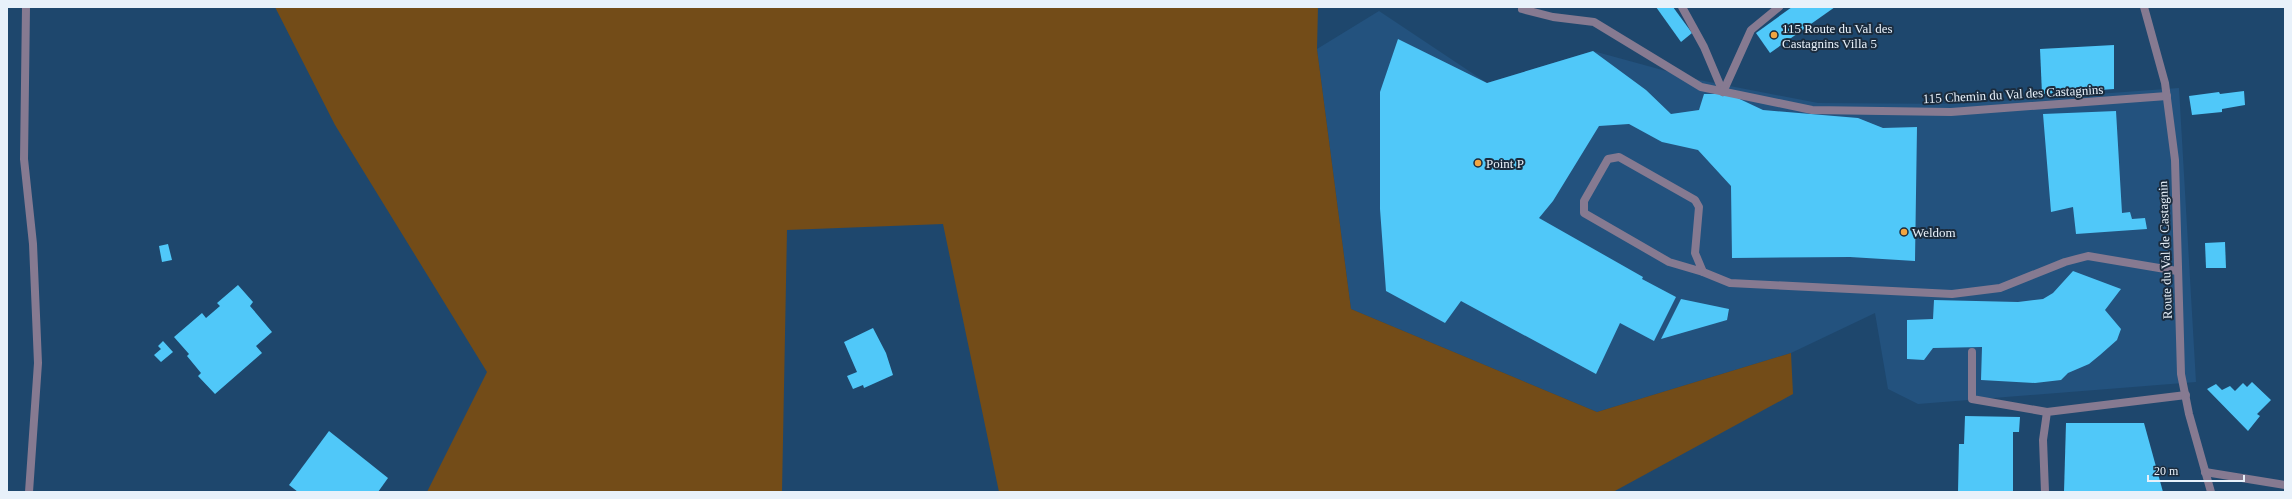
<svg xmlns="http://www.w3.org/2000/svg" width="2292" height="499" font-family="'Times New Roman',serif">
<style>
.built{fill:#23527e}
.green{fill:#734c18}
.building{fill:#50c8f9}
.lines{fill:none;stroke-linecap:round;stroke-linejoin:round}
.service{stroke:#867a91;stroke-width:8}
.minor{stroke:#867a91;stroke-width:8}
.tertiary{stroke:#867a91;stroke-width:8}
.poi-dot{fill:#f2a541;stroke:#1b2c3e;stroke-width:1.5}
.labels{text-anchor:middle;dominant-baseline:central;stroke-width:4;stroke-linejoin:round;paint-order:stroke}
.poi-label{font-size:13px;fill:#e8f1fa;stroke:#1b2c3e;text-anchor:start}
.street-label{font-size:13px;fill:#e8f1fa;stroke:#1b2c3e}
</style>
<rect width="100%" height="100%" fill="#1e476d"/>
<path class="built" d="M 1379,11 L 1487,83 L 1593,51 L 1699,80 L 1818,103 L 1960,104 L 2179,88 L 2196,382 L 1918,404 L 1888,389 L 1875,313 L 1791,353 L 1597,412 L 1351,309 L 1317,49 Z"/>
<path class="green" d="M 275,7 L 1318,7 L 1317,49 L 1351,309 L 1597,412 L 1791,353 L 1793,394 L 1613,492 L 999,492 L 943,224 L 787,230 L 782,492 L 427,492 L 487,372 L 335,125 Z"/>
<g class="building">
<path d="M 1656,7 L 1673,7 L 1692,33 L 1681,42 Z"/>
<path d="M 1792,7 L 1835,7 L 1770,53 L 1756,33 Z"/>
<path d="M 1398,39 L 1487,83 L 1593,51 L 1646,90 L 1671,114 L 1699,110 L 1704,94 L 1729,94 L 1763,110 L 1858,118 L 1883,128 L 1917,127 L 1915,261 L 1850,257 L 1732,258 L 1731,186 L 1698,150 L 1662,142 L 1629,124 L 1599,126 L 1553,201 L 1539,218 L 1643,277 L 1642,279 L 1676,297 L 1654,341 L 1620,323 L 1596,374 L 1461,301 L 1445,323 L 1386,291 L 1380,209 L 1380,92 Z"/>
<path d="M 2114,45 L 2114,89 L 2042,94 L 2040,49 Z"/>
<path d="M 2244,91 L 2245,105 L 2222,109 L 2222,112 L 2192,115 L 2189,96 L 2219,92 L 2220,94 Z"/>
<path d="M 2116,111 L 2122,213 L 2130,212 L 2132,219 L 2145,218 L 2147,229 L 2076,234 L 2073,207 L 2051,212 L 2043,114 Z"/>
<path d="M 2225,242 L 2226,268 L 2206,268 L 2205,243 Z"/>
<path d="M 168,244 L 172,260 L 162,262 L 159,246 Z"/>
<path d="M 2073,271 L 2121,289 L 2105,310 L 2121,329 L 2117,340 L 2100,355 L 2089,364 L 2068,373 L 2061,380 L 2035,383 L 1981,380 L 1982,347 L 1933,348 L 1924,360 L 1907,359 L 1907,320 L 1933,319 L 1934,300 L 2018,302 L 2043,299 L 2053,293 Z"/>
<path d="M 238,285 L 253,302 L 250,306 L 272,332 L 256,346 L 262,353 L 215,394 L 198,376 L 201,373 L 187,356 L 189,354 L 174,337 L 202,313 L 206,318 L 220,306 L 217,303 Z"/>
<path d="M 1681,299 L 1729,309 L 1727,320 L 1661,339 Z"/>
<path d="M 873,328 L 886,353 L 893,375 L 864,388 L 863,385 L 853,389 L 847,376 L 857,372 L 844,342 Z"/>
<path d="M 163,341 L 173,352 L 161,362 L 154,355 L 161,349 L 158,346 Z"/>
<path d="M 2252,382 L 2271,400 L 2257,414 L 2260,416 L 2248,431 L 2207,389 L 2216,384 L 2222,390 L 2230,386 L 2235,391 L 2243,383 L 2247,387 Z"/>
<path d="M 1965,416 L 2020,417 L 2019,432 L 2013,432 L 2013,492 L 1958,492 L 1959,444 L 1964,444 Z"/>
<path d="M 2066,423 L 2144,423 L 2163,492 L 2064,492 Z"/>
<path d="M 329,431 L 388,478 L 378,492 L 298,492 L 289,485 Z"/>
</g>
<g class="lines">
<g class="service">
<path d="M 1682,7 L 1704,47 L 1723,92"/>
<path d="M 1522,9 L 1553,17 L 1594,22 L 1701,87 L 1812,110 L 1951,112 L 2167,96"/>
<path d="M 1723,92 L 1751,30 L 1779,7"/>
<path d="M 1619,157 L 1695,200 L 1699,207 L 1695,253 L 1703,272 L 1669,262 L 1584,213 L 1584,201 L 1608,159 Z"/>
<path d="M 1972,352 L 1972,399 L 2047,412"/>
<path d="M 2205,472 L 2285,485"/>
</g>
<g class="minor">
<path d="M 26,7 L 24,159 L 33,244 L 38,363 L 29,492"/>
<path d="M 1703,272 L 1730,283 L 1952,294 L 2000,288 L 2065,262 L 2088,256 L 2177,271"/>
<path d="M 2045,492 L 2043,440 L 2047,412 L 2186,395"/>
</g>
<path class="tertiary" d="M 2144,7 L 2165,83 L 2175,160 L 2181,374 L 2189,414 L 2211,492"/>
</g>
<g class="poi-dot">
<circle cx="1774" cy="35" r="4"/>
<circle cx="1478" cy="163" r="4"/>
<circle cx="1904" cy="232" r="4"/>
</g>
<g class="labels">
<g class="poi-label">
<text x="1782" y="28">115 Route du Val des<tspan x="1782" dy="15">Castagnins Villa 5</tspan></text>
<text x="1486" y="163">Point P</text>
<text x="1912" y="232">Weldom</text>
</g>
<g class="street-label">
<text transform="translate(2013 94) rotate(-3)">115 Chemin du Val des Castagnins</text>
<text transform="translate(2165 250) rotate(-92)">Route du Val de Castagnin</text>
</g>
</g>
<rect width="2292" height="499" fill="none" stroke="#e8f1fa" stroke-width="16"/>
<path d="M2148 475v6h96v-6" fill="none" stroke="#e8f1fa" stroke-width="2"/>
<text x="2154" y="475" font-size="12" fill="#e8f1fa" stroke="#1b2c3e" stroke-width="3" paint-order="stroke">20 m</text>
</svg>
